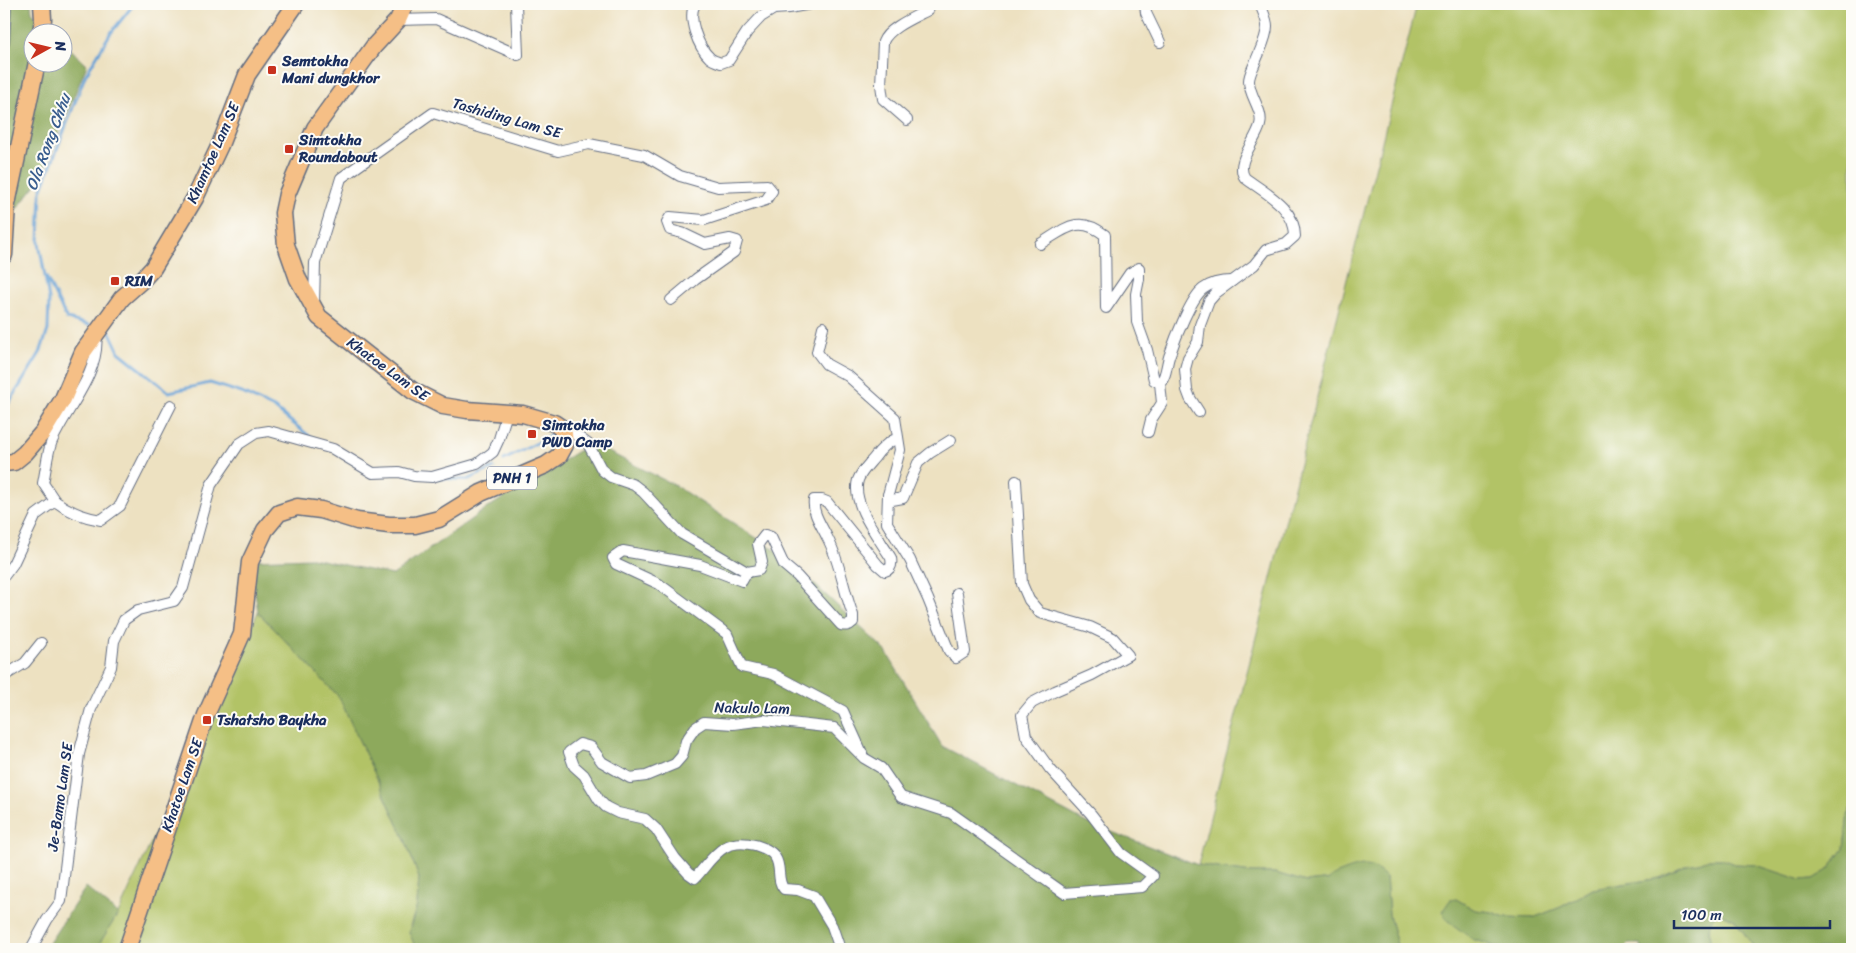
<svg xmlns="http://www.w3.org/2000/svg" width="1856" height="953" font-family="Sriracha,sans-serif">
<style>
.green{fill:#b2c366;stroke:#667962}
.forest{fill:#8da95b;stroke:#546c5c}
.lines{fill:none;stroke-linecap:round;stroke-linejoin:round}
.stream{stroke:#66a1d6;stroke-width:3}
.street-casing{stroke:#646d81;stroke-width:12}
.primary-casing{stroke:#646d81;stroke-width:19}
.street{stroke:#fff;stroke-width:10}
.primary{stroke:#f5bf86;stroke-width:16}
.poi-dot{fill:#c8321e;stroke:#fdfcf7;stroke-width:2}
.labels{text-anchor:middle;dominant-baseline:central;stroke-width:4;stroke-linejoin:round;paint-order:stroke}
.shield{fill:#fdfcf7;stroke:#5f6c8c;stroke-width:1}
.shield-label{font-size:14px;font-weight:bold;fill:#1b2f5e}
.poi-label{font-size:15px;font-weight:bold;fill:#1b2f5e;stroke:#fdfcf7;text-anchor:start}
.street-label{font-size:15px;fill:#1b2f5e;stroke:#fdfcf7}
.water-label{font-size:16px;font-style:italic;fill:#395d8e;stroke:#fdfcf7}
</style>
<rect width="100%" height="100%" fill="#fdfcf7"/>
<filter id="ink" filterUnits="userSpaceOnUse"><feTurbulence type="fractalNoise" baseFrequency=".02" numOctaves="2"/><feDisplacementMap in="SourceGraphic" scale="10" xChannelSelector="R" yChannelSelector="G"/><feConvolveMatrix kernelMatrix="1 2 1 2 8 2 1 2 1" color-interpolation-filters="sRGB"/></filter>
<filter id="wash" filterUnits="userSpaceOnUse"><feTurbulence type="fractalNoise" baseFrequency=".0096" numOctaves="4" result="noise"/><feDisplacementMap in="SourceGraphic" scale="20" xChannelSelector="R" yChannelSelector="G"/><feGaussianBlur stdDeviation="1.12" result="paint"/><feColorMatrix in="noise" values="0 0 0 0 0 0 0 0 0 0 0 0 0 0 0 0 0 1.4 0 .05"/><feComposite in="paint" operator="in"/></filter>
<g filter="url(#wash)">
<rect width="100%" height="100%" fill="#ede1c1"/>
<g class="green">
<path d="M 1417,4 L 1852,4 L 1852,806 L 1848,814 L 1844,849 L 1828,870 L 1813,879 L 1801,880 L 1756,865 L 1734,864 L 1722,859 L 1709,859 L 1699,863 L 1687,865 L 1660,878 L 1593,889 L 1561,907 L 1533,918 L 1505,917 L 1492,912 L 1475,910 L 1456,899 L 1472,939 L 1503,949 L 1398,949 L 1389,915 L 1386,877 L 1328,881 L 1323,880 L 1306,882 L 1275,873 L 1251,873 L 1198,865 Z"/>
<path d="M 258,612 L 339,697 L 404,837 L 419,878 L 417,905 L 410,926 L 416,949 L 96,949 L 118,914 Z"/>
<path d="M 1720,913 L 1735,920 L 1755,949 L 1712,949 C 1709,936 1705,919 1720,913 Z"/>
</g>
<g class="forest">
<path d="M 4,4 L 31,4 L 32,12 L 53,32 L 32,32 L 32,62 L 62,62 L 63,42 L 87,65 L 39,181 L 11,216 L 4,219 Z"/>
<path d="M 591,443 L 674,485 L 783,555 L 885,650 L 942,746 L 1083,821 L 1198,865 L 1251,873 L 1275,873 L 1306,882 L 1323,880 L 1328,881 C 1332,875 1338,874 1345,871 C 1364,864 1371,863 1386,877 L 1389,915 L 1398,949 L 416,949 L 409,932 L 417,905 L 419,878 L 404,837 L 339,697 L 258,612 L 250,560 L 312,558 L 393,575 L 484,510 Z"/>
<path d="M 1852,806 L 1852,949 L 1755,949 L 1735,920 L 1720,913 C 1705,919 1709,936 1712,949 L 1642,949 L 1640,944 L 1629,944 L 1624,949 L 1503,949 L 1472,939 L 1448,921 L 1442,912 L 1450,900 L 1456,899 L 1475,910 L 1492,912 L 1505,917 L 1533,918 L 1561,907 L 1593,889 L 1660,878 L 1687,865 L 1699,863 L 1709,859 L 1722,859 L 1734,864 L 1756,865 L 1801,880 L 1813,879 L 1828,870 L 1844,849 L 1848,814 Z"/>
<path d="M 86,887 L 118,914 L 96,949 L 45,949 Z"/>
</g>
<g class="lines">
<g class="stream">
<path d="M 46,277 L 67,319 L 89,325"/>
<path d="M 108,328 L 119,352 L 169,392 L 210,383 L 242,393 L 274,408 L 313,439"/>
<path d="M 4,411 L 40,353 L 48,330 L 49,299 L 39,243 L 41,191 L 85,76 L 110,34 L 134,4"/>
<path d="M 504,460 L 556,433"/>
<path d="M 440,478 L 467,480 L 494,468"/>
</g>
</g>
</g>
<g filter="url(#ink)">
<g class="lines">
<g class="street-casing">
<g id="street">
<path d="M 695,4 C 687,18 698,47 710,58 C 712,60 718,62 721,63 L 729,60 L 747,32 L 761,17 L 774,9 L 789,8 L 811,4"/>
<path d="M 1145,4 L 1146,13 L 1160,42"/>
<path d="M 398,20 L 436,19 L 518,55 L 516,4"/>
<path d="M 4,43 L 6,4"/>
<path d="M 907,120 L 883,99 L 881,85 L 883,42 C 888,28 915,17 928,10 L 930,4"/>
<path d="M 1040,244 C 1065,229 1078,214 1105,235 L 1106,308 L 1130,273 L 1139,268 L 1139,279 L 1136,294 L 1137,322 L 1147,350 L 1154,380 L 1160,383 C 1167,376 1166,364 1170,354 C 1175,339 1191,298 1203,289 C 1212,282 1222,281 1232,281"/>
<path d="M 314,304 L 315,263 L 341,178 L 433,113 L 558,151 L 589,144 L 644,155 L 680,176 L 718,187 L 767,185 L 772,191 L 766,200 L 704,220 L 670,217 L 667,222 L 670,230 L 682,233 L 705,244 L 730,239 L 737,241 L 734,252 L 696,279 L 671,300"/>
<path d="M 823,327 L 817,352 L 826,364 L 848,376 L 895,418 L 900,450 L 888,495 L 887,523 L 910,560 L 928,599 L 949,651 L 956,658 L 965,652 L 957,593"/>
<path d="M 1199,412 L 1190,398 L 1187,390 L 1185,369 L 1188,358 L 1198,342 L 1200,325 L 1209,301 L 1216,293 L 1254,265 L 1266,250 L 1286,244 L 1295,236 C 1295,207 1265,193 1245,178 C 1234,163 1256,141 1260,125 C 1264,111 1249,96 1249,81 C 1249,75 1253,68 1255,63 C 1259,52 1267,38 1267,26 C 1267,19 1262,10 1260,4"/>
<path d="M 561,428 L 569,430 L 588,444 L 602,470 L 611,477 L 634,485 L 643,492 L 682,534 L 747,572 L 742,581 L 700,565 L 623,551 L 613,558 L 616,564 L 659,584 L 727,634 L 742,667 L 773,674 L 843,711 L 862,753"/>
<path d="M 1148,432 L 1151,420 L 1162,403 L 1160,383"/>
<path d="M 888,495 L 892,500 L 903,498 L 918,463 L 930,453 L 951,440"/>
<path d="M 55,501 C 69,512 83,517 101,520 L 120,506 L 171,405"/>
<path d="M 747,572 L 759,570 L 762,562 L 758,544 L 765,535 L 771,537 L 784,565 L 797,576 L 841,625 C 846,626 849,626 853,622 L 853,615 C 843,589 840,561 827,537 C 822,526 812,513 814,500 L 822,500 L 827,502 L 878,565 L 885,571 C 892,569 892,564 891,558 C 879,538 851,504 858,480 C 861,472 869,464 874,458 C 879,451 890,439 898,439"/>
<path d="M 4,576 L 13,564 L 36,515 L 55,501 L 43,483 C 46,470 47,453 52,441 C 66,409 101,372 96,335"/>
<path d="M 4,676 L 25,663 L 41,643"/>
<path d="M 31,949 L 47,920 L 61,901 L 79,754 L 91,709 L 111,667 L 114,641 L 124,620 L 138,610 L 174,601 L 183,588 L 211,485 L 239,444 L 256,433 L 269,431 L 333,449 L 373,473 L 399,472 L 414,476 L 432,477 L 477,464 L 493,452 L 499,439 L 507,413"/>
<path d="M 840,949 L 832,926 L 814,896 L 798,890 L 784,889 C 776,880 782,867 775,857 C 771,850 761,847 755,845 C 722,837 714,857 695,878 L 688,873 L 675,858 L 656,829 L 645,819 L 618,813 L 606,807 L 599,800 L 584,775 L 574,766 L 569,752 L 580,744 L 591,747 L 602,762 L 630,778 L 646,776 L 675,764 L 682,756 L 686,741 L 695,728 L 704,722 L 733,724 L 764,720 L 834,728 L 864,758 L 881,768 L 901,797 L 951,813 L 1064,893 L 1142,887 L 1153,876 L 1121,853 L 1091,814 L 1050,769 L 1026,736 L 1022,715 L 1032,703 L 1055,691 L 1092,675 L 1128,655 L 1113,638 L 1090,627 L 1040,613 L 1029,600 L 1022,584 L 1016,481"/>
</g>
</g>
<g class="primary-casing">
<g id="primary">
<path d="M 41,32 L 43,19 L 42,4"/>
<path d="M 4,255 L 7,204 L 37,62"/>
<path d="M 4,463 L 14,462 L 25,453 L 43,432 L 63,399 L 83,352 L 122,298 L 141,281 L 153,268 L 195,198 L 220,145 L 247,75 L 296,4"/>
<path d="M 127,949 L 206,715 L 242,634 L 250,562 L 265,530 L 279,513 L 297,507 L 321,510 L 357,521 L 389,525 L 415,525 L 439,519 L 481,493 L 546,465 L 559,456 L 565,445 L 564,434 L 560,427 L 554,423 L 523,414 L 467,410 L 443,406 L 413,391 L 319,317 L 298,279 L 286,245 L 283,213 L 287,194 L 315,128 L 374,46 L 398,20 L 405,4"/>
</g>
</g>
<use href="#street" class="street"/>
<use href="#primary" class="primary"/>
</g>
</g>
<g class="poi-dot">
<rect x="267" y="65" width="10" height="10" rx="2.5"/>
<rect x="284" y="144" width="10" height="10" rx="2.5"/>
<rect x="110" y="276" width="10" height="10" rx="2.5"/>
<rect x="527" y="429" width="10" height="10" rx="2.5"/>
<rect x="202" y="715" width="10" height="10" rx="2.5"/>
</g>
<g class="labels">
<rect class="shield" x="487" y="466.5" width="50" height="23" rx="4"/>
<g class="shield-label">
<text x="512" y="478">PNH 1</text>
</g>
<g class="poi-label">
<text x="282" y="61">Semtokha<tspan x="282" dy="17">Mani dungkhor</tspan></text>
<text x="299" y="140">Simtokha<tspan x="299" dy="17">Roundabout</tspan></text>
<text x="125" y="281">RIM</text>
<text x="542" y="425">Simtokha<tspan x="542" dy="17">PWD Camp</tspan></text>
<text x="217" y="720">Tshatsho Baykha</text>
</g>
<g class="street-label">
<text transform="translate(507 118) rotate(16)">Tashiding Lam SE</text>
<text transform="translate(213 153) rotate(-66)">Khamtoe Lam SE</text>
<text transform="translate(388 369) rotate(36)">Khatoe Lam SE</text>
<text transform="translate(752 708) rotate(1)">Nakulo Lam</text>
<text transform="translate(182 785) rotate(-71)">Khatoe Lam SE</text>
<text transform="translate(60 797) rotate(-82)">Je-Bamo Lam SE</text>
</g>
<g class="water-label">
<text transform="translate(48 142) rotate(-70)">Ola Rong Chhu</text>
</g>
</g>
<rect width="1856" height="953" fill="none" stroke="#fdfcf7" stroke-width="20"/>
<g transform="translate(48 48) rotate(82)"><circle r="24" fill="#fdfcf7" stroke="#a3aaba"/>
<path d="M0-4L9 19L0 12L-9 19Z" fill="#c8321e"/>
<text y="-8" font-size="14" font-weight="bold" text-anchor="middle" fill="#1b2f5e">N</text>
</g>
<path d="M1674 920v8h156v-8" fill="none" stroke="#1b2f5e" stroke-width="2.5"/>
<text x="1681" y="920" font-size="15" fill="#1b2f5e" stroke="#fdfcf7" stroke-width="4" paint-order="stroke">100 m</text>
</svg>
